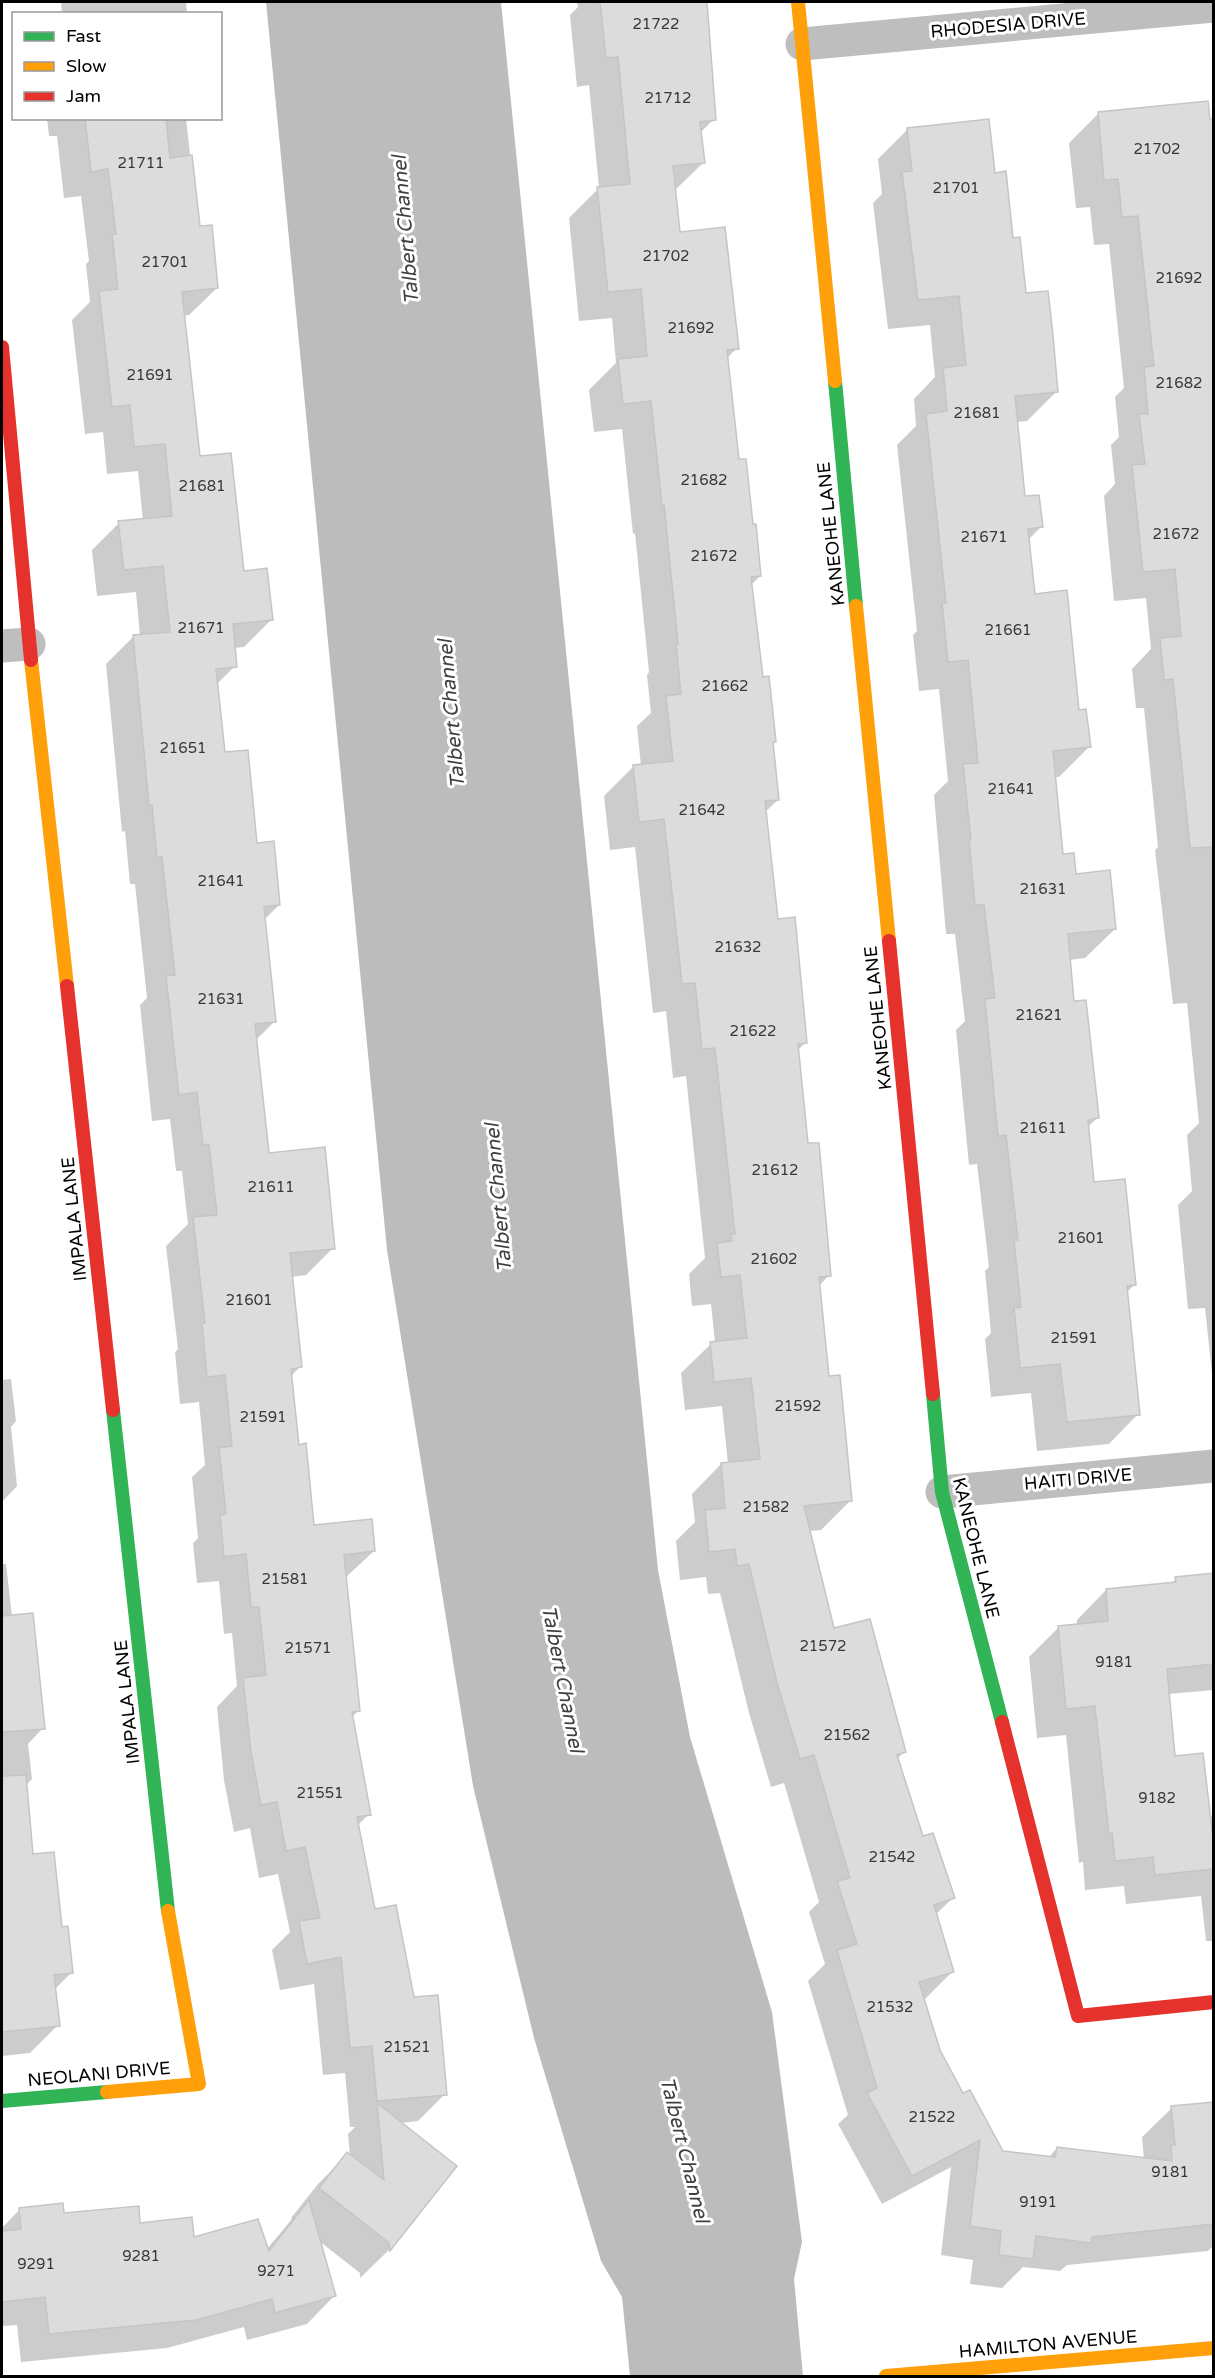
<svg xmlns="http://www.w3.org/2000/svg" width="1215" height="2378" font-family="'Varela Round',sans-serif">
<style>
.water{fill:#bcbcbc}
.shadow{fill:#0003}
.building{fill:#dcdcdc;stroke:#c5c5c5;stroke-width:1.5}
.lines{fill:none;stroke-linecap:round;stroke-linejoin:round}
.street{stroke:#bebebe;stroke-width:33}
.fast{stroke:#30b455;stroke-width:14}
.slow{stroke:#ff9f0a;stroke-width:14}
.jam{stroke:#e5322d;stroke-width:14}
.labels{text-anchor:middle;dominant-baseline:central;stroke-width:6;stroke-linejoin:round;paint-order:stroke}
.number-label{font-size:15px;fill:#373737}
.street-label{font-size:18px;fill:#000;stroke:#fff}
.water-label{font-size:20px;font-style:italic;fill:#404040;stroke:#fff}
</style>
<rect width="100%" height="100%" fill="#fff"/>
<path class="water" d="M 266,2 L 501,2 L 658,1570 L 690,1737 L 772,2012 L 802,2242 L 794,2279 L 803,2376 L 630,2376 L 622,2297 L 601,2261 L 534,2038 L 473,1786 L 387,1250 Z"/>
<g class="shadow">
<path d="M 61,2 L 186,2 L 187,14 L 62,14 Z"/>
<path d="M 577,2 L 705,2 L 714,119 L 700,133 L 703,163 L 674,191 L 678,233 L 737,348 L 726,359 L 737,461 L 760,576 L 751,585 L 761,679 L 774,741 L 772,744 L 778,800 L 765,812 L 777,920 L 805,1043 L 797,1051 L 807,1145 L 829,1275 L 819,1286 L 828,1378 L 850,1501 L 821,1530 L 809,1531 L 833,1630 L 905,1751 L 897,1759 L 922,1838 L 953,1898 L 935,1915 L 952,1972 L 923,2001 L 938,2051 L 963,2095 L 1002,2152 L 1048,2158 L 1057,2148 L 1144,2159 L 1142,2137 L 1172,2108 L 1214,2103 L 1214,2245 L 1208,2251 L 1067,2265 L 1060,2271 L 1023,2267 L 1002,2288 L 970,2284 L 973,2260 L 941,2255 L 951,2167 L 882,2204 L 838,2124 L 848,2115 L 808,1981 L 825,1964 L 809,1912 L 819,1902 L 784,1783 L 771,1787 L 749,1713 L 720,1593 L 708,1594 L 706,1577 L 680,1580 L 676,1541 L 695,1522 L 692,1494 L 721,1464 L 728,1464 L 722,1406 L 685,1410 L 681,1373 L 711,1344 L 715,1343 L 711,1304 L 692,1306 L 689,1274 L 705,1258 L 686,1076 L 673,1078 L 666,1011 L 653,1013 L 635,847 L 610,850 L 604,796 L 634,766 L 641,766 L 637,726 L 651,713 L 647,675 L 649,672 L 635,533 L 633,534 L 622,429 L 594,432 L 589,390 L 616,363 L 612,318 L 579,321 L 569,218 L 599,188 L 589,85 L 577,87 L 570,15 L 578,7 Z"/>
<path d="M 1207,103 L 1214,481 L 1214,1392 L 1205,1308 L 1188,1309 L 1178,1205 L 1192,1191 L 1187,1135 L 1199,1123 L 1187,1003 L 1173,1004 L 1155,850 L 1158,847 L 1144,708 L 1136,708 L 1132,669 L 1151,649 L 1146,598 L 1114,601 L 1104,496 L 1115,484 L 1111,445 L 1119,437 L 1115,397 L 1124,388 L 1109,244 L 1094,245 L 1090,207 L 1076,208 L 1069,143 L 1098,114 Z"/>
<path d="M 47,118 L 186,118 L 198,227 L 217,288 L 189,315 L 183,316 L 198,458 L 242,572 L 271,620 L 244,647 L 234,648 L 235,666 L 216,685 L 224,753 L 279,905 L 264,920 L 275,1021 L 256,1040 L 268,1154 L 333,1248 L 306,1275 L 291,1277 L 300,1367 L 290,1377 L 298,1447 L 313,1526 L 374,1551 L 345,1578 L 359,1710 L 352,1717 L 369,1814 L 357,1826 L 373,1911 L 413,1999 L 445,2094 L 418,2121 L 400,2123 L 455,2166 L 389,2250 L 360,2278 L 360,2273 L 319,2241 L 335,2295 L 307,2324 L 247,2340 L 244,2327 L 167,2348 L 21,2362 L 17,2325 L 2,2326 L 2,2228 L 20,2209 L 139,2224 L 193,2239 L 267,2249 L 292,2219 L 291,2218 L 318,2184 L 348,2154 L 350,2156 L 348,2134 L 355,2127 L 350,2127 L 345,2073 L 323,2075 L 314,1984 L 280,1990 L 272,1950 L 290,1932 L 278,1874 L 259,1878 L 250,1828 L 234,1832 L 224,1780 L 217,1707 L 237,1686 L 232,1633 L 224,1634 L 219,1581 L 197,1583 L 193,1543 L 198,1538 L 192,1477 L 205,1465 L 199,1402 L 180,1404 L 175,1352 L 178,1349 L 166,1246 L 188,1224 L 182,1171 L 176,1171 L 170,1119 L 152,1121 L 140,1005 L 147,998 L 135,884 L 130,884 L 125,831 L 122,832 L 106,664 L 133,637 L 140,636 L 136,592 L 97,596 L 92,550 L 119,523 L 143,520 L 138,471 L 107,474 L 103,432 L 85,434 L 72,320 L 90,302 L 86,264 L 89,261 L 81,196 L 64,198 L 57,136 L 49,136 Z"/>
<path d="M 908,129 L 994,175 L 1025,294 L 1057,391 L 1027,421 L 1016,422 L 1024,497 L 1041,527 L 1027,541 L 1034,595 L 1078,711 L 1089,747 L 1059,777 L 1054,777 L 1062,855 L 1115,929 L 1085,958 L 1069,960 L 1073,1002 L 1097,1118 L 1087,1128 L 1093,1183 L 1135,1284 L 1126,1293 L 1138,1414 L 1109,1444 L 1037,1451 L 1031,1393 L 991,1397 L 985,1339 L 991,1333 L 985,1271 L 989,1267 L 977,1164 L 969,1165 L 956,1030 L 965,1021 L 955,934 L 946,934 L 934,795 L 948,781 L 939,689 L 919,691 L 913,635 L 917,631 L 897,445 L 916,426 L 914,399 L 935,377 L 930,325 L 888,329 L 873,203 L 882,194 L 878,159 Z"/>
<path d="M 11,1379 L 16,1421 L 11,1427 L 17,1486 L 2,1502 L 2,1380 Z"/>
<path d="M 2,1554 L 2,1564 L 6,1564 L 12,1616 L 43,1728 L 28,1744 L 32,1779 L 25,1786 L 32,1856 L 61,1928 L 71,1973 L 54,1990 L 58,2025 L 30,2053 L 2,2056 Z"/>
<path d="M 1214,1575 L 1214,1690 L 1168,1694 L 1174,1758 L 1209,1817 L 1214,1816 L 1214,1941 L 1206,1941 L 1201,1896 L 1126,1904 L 1124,1886 L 1085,1890 L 1083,1862 L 1079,1863 L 1066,1735 L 1037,1738 L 1029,1657 L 1059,1627 L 1077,1626 L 1077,1620 L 1106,1590 L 1170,1584 L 1176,1579 Z"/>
</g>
<g class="building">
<path d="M 600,2 L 707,2 L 716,120 L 700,122 L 705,163 L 673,166 L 680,232 L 725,227 L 739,349 L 727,350 L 739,459 L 746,459 L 753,524 L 756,524 L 761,576 L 751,577 L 763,677 L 769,676 L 776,742 L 773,742 L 779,800 L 765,801 L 778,919 L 795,917 L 807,1043 L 798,1044 L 808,1143 L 819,1143 L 831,1276 L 819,1277 L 829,1376 L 840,1375 L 852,1501 L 804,1506 L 834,1628 L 870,1619 L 906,1752 L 897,1755 L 923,1836 L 933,1833 L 955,1898 L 934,1905 L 954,1972 L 919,1982 L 940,2050 L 963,2093 L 970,2090 L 1003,2151 L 1055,2157 L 1057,2147 L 1172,2161 L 1171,2145 L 1175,2145 L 1171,2106 L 1214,2102 L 1214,2224 L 1092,2237 L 1091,2243 L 1036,2236 L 1033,2259 L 999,2255 L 1001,2231 L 970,2226 L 980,2140 L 912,2176 L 867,2093 L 877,2088 L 837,1950 L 857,1944 L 837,1881 L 850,1878 L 814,1755 L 800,1759 L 777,1683 L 749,1564 L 737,1566 L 735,1549 L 709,1552 L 705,1510 L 725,1508 L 721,1463 L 760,1459 L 751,1378 L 714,1382 L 710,1342 L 747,1338 L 740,1275 L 721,1277 L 717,1243 L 732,1241 L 731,1234 L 735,1234 L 715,1048 L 702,1049 L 695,983 L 682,984 L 664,819 L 639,822 L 633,765 L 673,761 L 666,696 L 681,694 L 676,644 L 678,644 L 664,505 L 662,505 L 651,401 L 623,404 L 618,359 L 647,356 L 641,289 L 608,292 L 597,187 L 630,184 L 618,57 L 606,58 Z"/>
<path d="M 1208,101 L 1210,119 L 1214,119 L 1214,847 L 1190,848 L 1173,679 L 1164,680 L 1160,638 L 1181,636 L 1175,569 L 1143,572 L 1132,465 L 1145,464 L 1139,414 L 1148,414 L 1144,367 L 1154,366 L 1138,216 L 1122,217 L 1118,179 L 1104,180 L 1098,112 Z"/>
<path d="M 85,118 L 166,118 L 170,158 L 192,155 L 200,226 L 212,225 L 218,288 L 182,292 L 200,456 L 231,453 L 244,571 L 267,568 L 273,620 L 233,624 L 237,667 L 216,669 L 225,752 L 248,750 L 257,843 L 274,841 L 280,905 L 264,907 L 276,1022 L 255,1024 L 269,1153 L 325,1147 L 335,1249 L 290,1253 L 302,1367 L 291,1369 L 299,1445 L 306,1443 L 314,1525 L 372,1519 L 375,1551 L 344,1555 L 360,1711 L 352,1712 L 371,1815 L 357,1817 L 375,1909 L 396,1905 L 414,1997 L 438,1995 L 447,2095 L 377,2101 L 372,2046 L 350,2048 L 341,1957 L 307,1964 L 299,1921 L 320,1918 L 305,1847 L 286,1851 L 277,1802 L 261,1805 L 251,1752 L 243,1678 L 266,1675 L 259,1607 L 251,1607 L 246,1554 L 224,1557 L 220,1515 L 226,1514 L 219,1448 L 232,1446 L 225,1375 L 207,1377 L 202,1323 L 205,1323 L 193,1217 L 217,1215 L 209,1144 L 203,1145 L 197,1092 L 179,1095 L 166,976 L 175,975 L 162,857 L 157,857 L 152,805 L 149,805 L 133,635 L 170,632 L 163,566 L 124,570 L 118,521 L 172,516 L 165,444 L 134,447 L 130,405 L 112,407 L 99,291 L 118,289 L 112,235 L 116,234 L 108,169 L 91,172 Z"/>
<path d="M 989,119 L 995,173 L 1006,171 L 1013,238 L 1020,237 L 1026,293 L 1048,291 L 1053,335 L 1058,392 L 1015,396 L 1025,496 L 1039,495 L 1043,527 L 1028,529 L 1035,594 L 1067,590 L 1079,710 L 1086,709 L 1091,747 L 1053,751 L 1063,854 L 1074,853 L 1076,874 L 1110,870 L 1116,929 L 1068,934 L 1074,1001 L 1086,1000 L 1099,1118 L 1088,1120 L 1094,1182 L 1125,1179 L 1136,1285 L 1127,1286 L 1140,1415 L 1067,1422 L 1060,1364 L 1020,1368 L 1014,1308 L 1021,1307 L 1014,1240 L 1018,1240 L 1006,1135 L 998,1136 L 985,999 L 995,998 L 984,905 L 975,905 L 969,840 L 971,840 L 963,764 L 978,763 L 968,660 L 948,662 L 942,603 L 946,603 L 926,414 L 947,411 L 943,368 L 966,365 L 959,296 L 918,300 L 902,172 L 912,171 L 907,128 Z"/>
<path d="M 1214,1573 L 1214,1664 L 1167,1669 L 1175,1756 L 1203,1753 L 1214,1847 L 1214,1869 L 1155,1875 L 1153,1857 L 1115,1861 L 1112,1833 L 1109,1834 L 1095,1706 L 1066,1709 L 1058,1626 L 1108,1621 L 1106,1589 L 1176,1582 L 1175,1577 Z"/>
<path d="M 33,1613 L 45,1729 L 2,1732 L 2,1616 Z"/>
<path d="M 26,1775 L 33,1854 L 54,1852 L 62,1927 L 68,1926 L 73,1973 L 54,1975 L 60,2026 L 2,2032 L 2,1776 Z"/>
<path d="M 377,2103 L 457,2166 L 390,2251 L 389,2243 L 319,2188 L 347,2152 L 384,2180 Z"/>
<path d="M 309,2200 L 336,2296 L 275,2313 L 272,2299 L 196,2320 L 49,2334 L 45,2297 L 2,2302 L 2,2231 L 21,2229 L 19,2208 L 63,2203 L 64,2213 L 139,2206 L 140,2223 L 192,2217 L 194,2237 L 258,2219 L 269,2251 Z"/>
</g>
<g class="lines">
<g class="street">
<path d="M 802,44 L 1214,6"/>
<path d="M 2,646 L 29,644"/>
<path d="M 942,1492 L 1214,1466"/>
</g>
<g class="fast">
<path d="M 835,381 L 856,606"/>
<path d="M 933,1394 L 942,1492 L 1002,1722"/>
<path d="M 113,1410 L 168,1911"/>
<path d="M 2,2101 L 107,2092"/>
</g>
<g class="slow">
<path d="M 798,2 L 835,381"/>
<path d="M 856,606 L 889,941"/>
<path d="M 31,660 L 67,986"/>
<path d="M 107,2092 L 199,2084 L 168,1911"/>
<path d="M 886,2376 L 1214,2348"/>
</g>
<g class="jam">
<path d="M 2,347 L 31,660"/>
<path d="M 889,941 L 933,1394"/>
<path d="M 67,986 L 113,1410"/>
<path d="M 1002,1722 L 1078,2016 L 1214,2002"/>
</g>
</g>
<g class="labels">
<g class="number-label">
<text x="656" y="24">21722</text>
<text x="668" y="98">21712</text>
<text x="1157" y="149">21702</text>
<text x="141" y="163">21711</text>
<text x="956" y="188">21701</text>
<text x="666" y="256">21702</text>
<text x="165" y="262">21701</text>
<text x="1179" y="278">21692</text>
<text x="691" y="328">21692</text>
<text x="150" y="375">21691</text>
<text x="1179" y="383">21682</text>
<text x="977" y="413">21681</text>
<text x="704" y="480">21682</text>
<text x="202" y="486">21681</text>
<text x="1176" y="534">21672</text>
<text x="984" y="537">21671</text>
<text x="714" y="556">21672</text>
<text x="201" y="628">21671</text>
<text x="1008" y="630">21661</text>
<text x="725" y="686">21662</text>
<text x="183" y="748">21651</text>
<text x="1011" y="789">21641</text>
<text x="702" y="810">21642</text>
<text x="221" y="881">21641</text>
<text x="1043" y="889">21631</text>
<text x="738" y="947">21632</text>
<text x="221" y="999">21631</text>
<text x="1039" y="1015">21621</text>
<text x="753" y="1031">21622</text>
<text x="1043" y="1128">21611</text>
<text x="775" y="1170">21612</text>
<text x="271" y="1187">21611</text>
<text x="1081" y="1238">21601</text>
<text x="774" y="1259">21602</text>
<text x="249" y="1300">21601</text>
<text x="1074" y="1338">21591</text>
<text x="798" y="1406">21592</text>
<text x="263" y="1417">21591</text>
<text x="766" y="1507">21582</text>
<text x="285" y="1579">21581</text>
<text x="823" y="1646">21572</text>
<text x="308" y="1648">21571</text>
<text x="1114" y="1662">9181</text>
<text x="847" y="1735">21562</text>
<text x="320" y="1793">21551</text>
<text x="1157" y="1798">9182</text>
<text x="892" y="1857">21542</text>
<text x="890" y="2007">21532</text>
<text x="407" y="2047">21521</text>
<text x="932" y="2117">21522</text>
<text x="1170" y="2172">9181</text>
<text x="1038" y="2202">9191</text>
<text x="141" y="2256">9281</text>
<text x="36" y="2264">9291</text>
<text x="276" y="2271">9271</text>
</g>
<g class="street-label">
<text transform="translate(1008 25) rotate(-5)">RHODESIA DRIVE</text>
<text transform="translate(831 534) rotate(-96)">KANEOHE LANE</text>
<text transform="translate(878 1018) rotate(-96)">KANEOHE LANE</text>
<text transform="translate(74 1219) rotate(-96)">IMPALA LANE</text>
<text transform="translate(1078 1479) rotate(-5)">HAITI DRIVE</text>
<text transform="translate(976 1548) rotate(76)">KANEOHE LANE</text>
<text transform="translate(127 1702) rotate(-96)">IMPALA LANE</text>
<text transform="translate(99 2074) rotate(-5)">NEOLANI DRIVE</text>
<text transform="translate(1048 2344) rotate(-5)">HAMILTON AVENUE</text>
</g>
<g class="water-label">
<text transform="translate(406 230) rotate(-95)">Talbert Channel</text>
<text transform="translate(452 714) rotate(-95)">Talbert Channel</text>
<text transform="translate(499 1198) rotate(-95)">Talbert Channel</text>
<text transform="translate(562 1679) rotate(79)">Talbert Channel</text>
<text transform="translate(684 2150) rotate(76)">Talbert Channel</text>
</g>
</g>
<rect width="1215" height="2378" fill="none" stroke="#000000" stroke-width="6"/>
<rect x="12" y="12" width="210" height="108" fill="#ffffff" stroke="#999999" stroke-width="1.5"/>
<rect x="24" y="32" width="30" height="9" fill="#30b455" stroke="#999999" stroke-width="1.5"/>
<text x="66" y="42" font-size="18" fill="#000000">Fast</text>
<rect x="24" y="62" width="30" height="9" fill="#ff9f0a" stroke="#999999" stroke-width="1.5"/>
<text x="66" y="72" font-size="18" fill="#000000">Slow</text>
<rect x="24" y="92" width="30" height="9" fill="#e5322d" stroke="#999999" stroke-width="1.5"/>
<text x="66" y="102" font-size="18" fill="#000000">Jam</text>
</svg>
